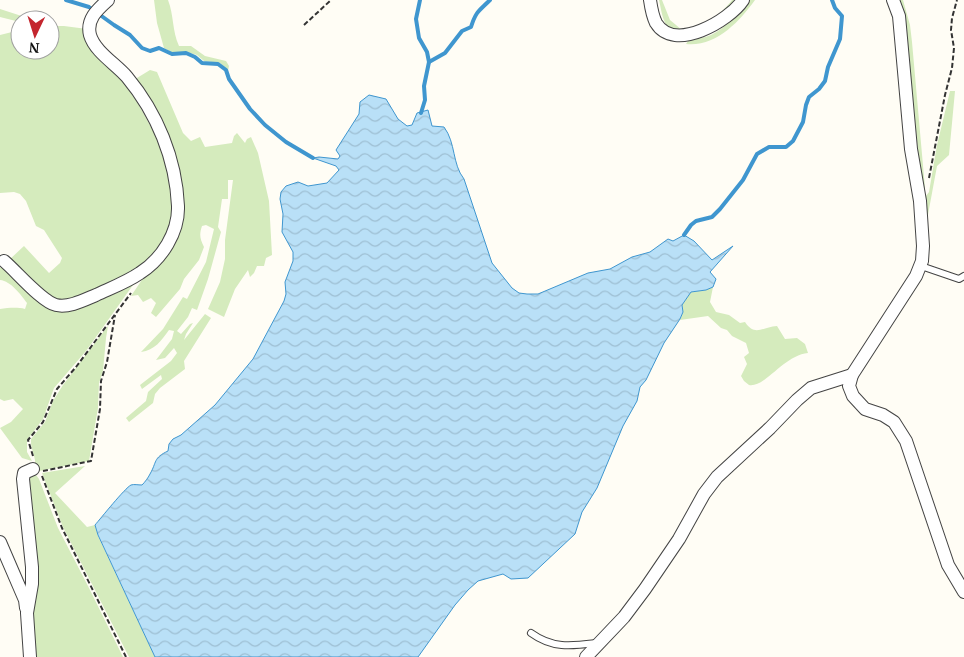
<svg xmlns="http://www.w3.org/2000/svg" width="964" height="657" font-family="'PT Serif',serif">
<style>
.grass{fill:#d5ebbd}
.water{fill:url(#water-waves);stroke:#3f96cf}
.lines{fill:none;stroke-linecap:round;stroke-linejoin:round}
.stream{stroke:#3f96cf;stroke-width:4}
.lane-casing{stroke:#444;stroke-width:8}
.street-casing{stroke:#444;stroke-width:14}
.path{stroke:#333;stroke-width:2;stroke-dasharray:5 2.5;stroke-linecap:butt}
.lane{stroke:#fff;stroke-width:6}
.street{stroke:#fff;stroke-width:12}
</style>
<defs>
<pattern id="water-waves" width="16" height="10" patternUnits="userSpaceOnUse" patternTransform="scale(1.25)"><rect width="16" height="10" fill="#b9e0f7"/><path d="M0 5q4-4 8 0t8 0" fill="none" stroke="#9ebfd3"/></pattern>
</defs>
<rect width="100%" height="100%" fill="#fffdf5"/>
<g class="grass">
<path d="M 154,0 L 168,0 C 174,15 172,31 179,46 L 191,46 L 205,56 L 226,61 L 229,66 L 228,71 L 220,63 L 204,61 L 197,55 L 186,52 L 173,53 L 164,48 L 157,23 Z"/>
<path d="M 659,0 L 662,0 L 670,20 L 682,30 C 702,28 720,16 732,0 L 739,0 C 729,17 684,49 667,26 C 662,19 661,8 659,0 Z"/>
<path d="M 748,0 L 755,0 C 739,22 716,47 686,44 L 688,41 C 695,39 704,38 711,35 C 726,28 737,13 748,0 Z"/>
<path d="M 896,0 L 903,0 L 910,25 L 912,42 L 925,188 L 922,193 L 913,100 Z"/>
<path d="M 0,9 L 34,20 L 20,20 L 20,22 L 0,17 Z"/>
<path d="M 50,26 L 64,26 L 87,29 L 136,100 L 161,145 L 166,157 L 174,201 L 168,235 L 156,253 L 131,274 L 73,302 L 55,301 L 8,261 L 24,246 L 49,273 L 60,263 L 62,258 L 44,230 L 36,226 L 26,201 L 20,194 L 14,192 L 0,193 L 0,35 L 20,30 L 20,50 L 50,50 Z"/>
<path d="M 150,70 L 157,72 L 183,133 L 191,141 L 200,137 L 205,147 L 232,143 L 234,136 L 237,133 L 245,143 L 247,139 L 251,137 L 258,153 L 269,201 L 272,255 L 266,258 L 264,266 L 257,266 L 254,273 L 250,277 L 248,270 L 235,289 L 224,317 L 208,309 L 220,282 L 225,259 L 225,240 L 233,180 L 228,180 L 228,199 L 222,199 L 218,227 L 221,232 L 208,279 L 197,310 L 192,308 L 188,317 L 177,331 L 181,334 L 190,324 L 193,323 L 186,334 L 184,340 L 205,314 L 211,318 L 184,361 L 185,369 L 160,388 L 155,394 L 153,403 L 129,422 L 126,418 L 146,401 L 148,392 L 162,379 L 161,375 L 142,389 L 140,385 L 171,361 L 177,353 L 174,348 L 165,358 L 156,360 L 172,339 L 174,331 L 169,330 C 161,341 155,350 141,352 L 163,329 L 183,297 L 187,299 L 206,262 L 214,229 L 206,225 L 202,226 C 199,235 200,239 204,247 L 199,260 L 184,279 L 180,289 L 156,317 L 151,313 L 156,303 L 151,298 L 143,302 L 138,295 L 131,296 L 152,265 L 169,245 L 178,182 L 132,81 Z"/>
<path d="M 950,91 L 955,91 L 949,155 L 937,166 L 927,220 L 923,200 L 929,192 L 937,145 Z"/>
<path d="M 5,264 L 49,306 L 138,278 L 86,351 L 54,388 L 43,419 L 27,440 L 27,452 L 32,461 L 22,458 L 0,428 L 11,422 L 23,409 L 13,399 L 4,401 L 0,399 L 0,309 C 8,308 17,307 25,309 L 27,303 C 21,295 11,281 0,280 L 0,268 Z"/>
<path d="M 713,287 L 710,302 L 716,312 L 729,315 L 740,323 L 745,322 C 755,337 762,327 777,326 L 785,339 L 797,338 L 805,344 L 808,353 C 784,355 765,388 749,385 L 744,381 L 741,376 L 747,364 L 744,357 L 749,353 L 746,343 L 732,336 L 727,330 L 721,328 L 708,316 L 680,320 L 683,312 L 682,305 L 691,292 L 706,290 Z"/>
<path d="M 108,326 L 106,338 L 103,371 L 99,383 L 98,408 L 89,461 L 39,471 L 35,468 C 37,457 30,450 31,439 L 45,422 L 53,401 L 63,385 Z"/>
<path d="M 85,466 L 55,493 L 87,527 L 95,525 L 98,536 L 155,657 L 129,657 L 63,527 L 42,473 Z"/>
<path d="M 31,474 L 36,475 L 39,479 L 58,528 L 89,588 L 123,657 L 32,657 L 26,483 Z"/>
</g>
<path class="water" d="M 369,95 L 386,99 L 398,119 L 407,126 L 412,125 L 417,113 L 428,110 L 432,126 L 444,127 C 456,143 452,164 464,179 L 492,263 L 512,288 L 519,293 L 527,294 L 538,294 L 588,273 L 610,269 L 632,257 L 650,252 L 668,239 L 673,241 L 684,235 L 694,241 L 712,260 L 733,246 L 710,272 L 716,279 L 713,287 L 706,290 L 691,292 L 682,305 L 683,312 L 680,319 L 664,343 L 646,380 L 640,387 L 637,401 L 623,426 L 597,488 L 582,512 L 575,534 L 528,578 L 511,579 L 503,574 L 478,581 L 468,590 L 455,605 L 418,657 L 155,657 L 98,535 L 95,525 C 101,518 125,488 131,485 C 134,484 138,485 142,485 C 145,482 148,478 150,474 C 157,462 153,458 168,451 L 169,444 L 173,439 L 181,435 L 215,405 L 253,359 L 284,301 L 286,294 L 285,282 L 293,261 L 293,252 L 282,232 L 283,214 L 280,199 L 281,192 L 286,186 L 298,182 L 308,186 L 327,183 L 339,170 L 336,166 L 313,158 L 319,157 L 338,159 L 340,156 L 336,150 L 359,114 L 360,102 Z"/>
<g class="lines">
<g class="stream">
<path d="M 66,0 L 89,7 L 114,25 L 130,35 L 142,48 L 150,51 L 159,48 L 172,54 L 186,53 L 195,57 L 202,63 L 218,64 L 226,70 L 229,79 L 250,109 L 265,125 L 286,142 L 313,158"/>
<path d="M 420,0 L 416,19 L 419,38 L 427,52 L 429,62 L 424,86 L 425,100 L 421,113"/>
<path d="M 429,62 L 445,53 L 462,31 L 471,27 C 476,11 479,11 490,0"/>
<path d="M 684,235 L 691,225 L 696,221 L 712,217 L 720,209 L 743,180 L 757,154 L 769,147 L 786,147 L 793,141 L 803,122 L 806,105 L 809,97 L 819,89 L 825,81 L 828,67 L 840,39 L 842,16 L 835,8 L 832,0"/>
</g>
<g class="lane-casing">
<g id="lane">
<path d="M 921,266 L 959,279 L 964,276"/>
<path d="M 531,633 C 553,649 572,646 597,643"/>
</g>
</g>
<g class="street-casing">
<g id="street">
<path d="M 650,0 C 651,7 653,17 656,23 C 674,53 729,21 743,0"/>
<path d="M 893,0 L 899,16 L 911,149 L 920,201 L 923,246 L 922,261 L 916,276 L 852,375 L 849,386 L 853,396 L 865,409 L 883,415 L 894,422 L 906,441 L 948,565 L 964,592"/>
<path d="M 4,261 C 16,271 42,302 56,305 C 69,308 84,300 96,295 C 111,288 127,282 140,273 C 162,259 179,232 178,206 C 176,159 157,113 127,77 C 116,64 95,52 90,35 C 86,19 98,9 108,0"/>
<path d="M 0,542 L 25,600 L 26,608"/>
<path d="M 30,657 L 27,613 L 32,584 L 32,567 L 23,479 L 24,473 L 33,469"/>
<path d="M 586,657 L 624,617 L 645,589 L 679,539 L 704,494 L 717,477 L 770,428 L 797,400 L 811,388 L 852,375"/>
</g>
</g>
<g class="path">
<path d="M 304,25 L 331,0"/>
<path d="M 929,178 L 945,95 L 952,68 L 954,48 L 951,30 L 952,18 L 957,0"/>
<path d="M 33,456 L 28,440 L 43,422 L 57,389 L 76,367 L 131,293"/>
<path d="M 43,471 L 91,461 L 100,409 L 101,381 L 107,362 L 115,315"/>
<path d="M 42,476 L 62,528 L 126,657"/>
</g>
<use href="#lane" class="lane"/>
<use href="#street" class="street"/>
</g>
<g transform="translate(35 35) rotate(184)"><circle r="24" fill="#ffffff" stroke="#a0a0a0"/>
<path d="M0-4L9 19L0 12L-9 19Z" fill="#c4262e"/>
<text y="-8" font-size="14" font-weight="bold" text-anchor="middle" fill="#111111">N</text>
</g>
</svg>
